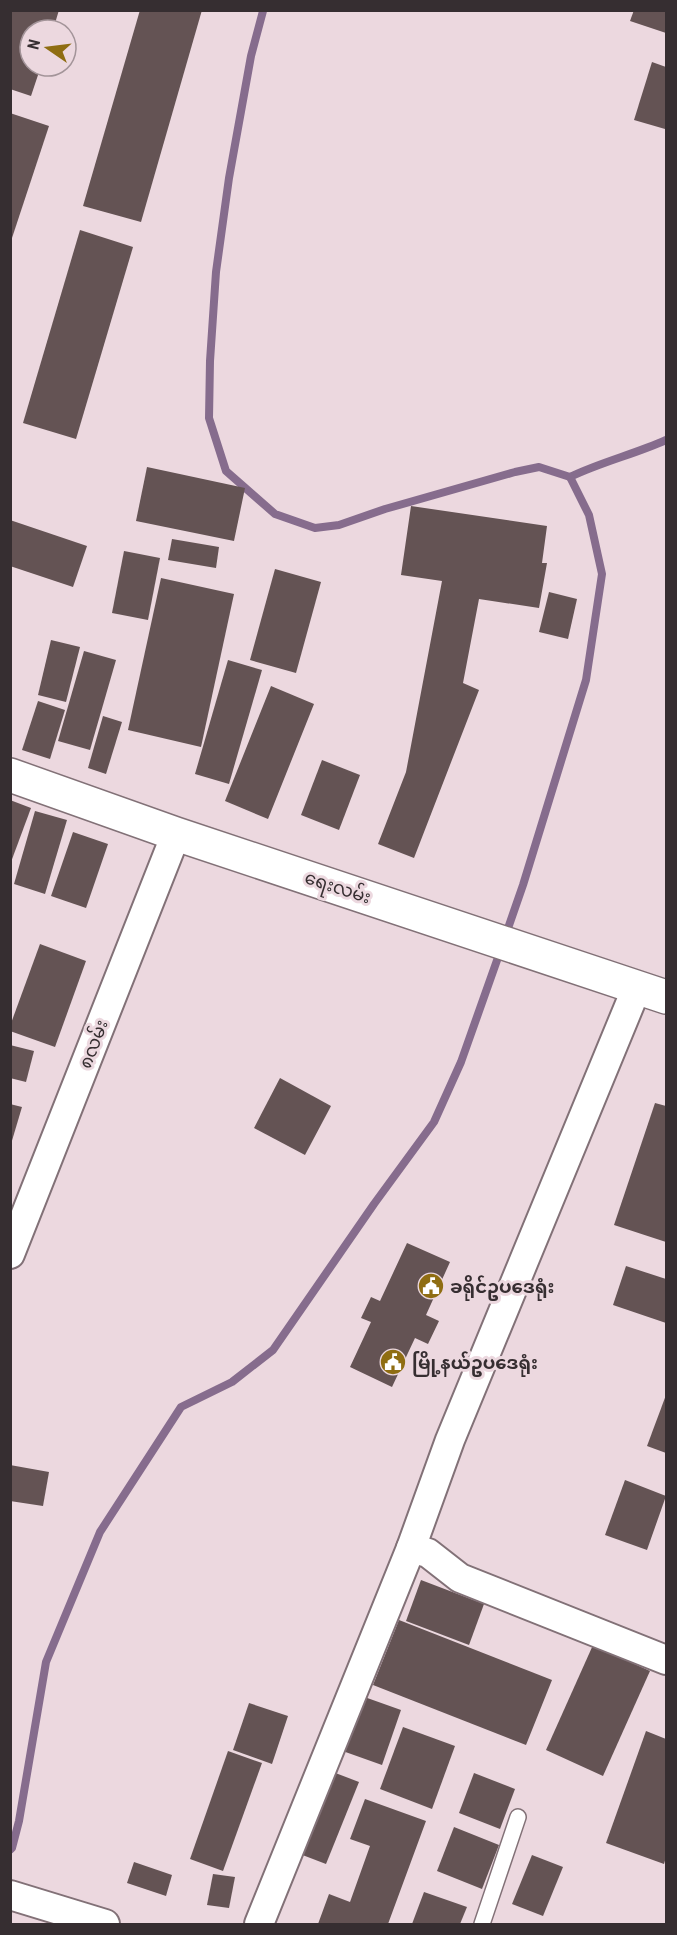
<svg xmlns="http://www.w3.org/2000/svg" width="677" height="1935" font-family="'Roboto Condensed','Noto Sans Myanmar',sans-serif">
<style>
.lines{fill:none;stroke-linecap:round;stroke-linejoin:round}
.stream{stroke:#866c8d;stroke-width:8}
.building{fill:#645354}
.service-casing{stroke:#827177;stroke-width:18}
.minor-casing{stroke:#827177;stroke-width:32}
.tertiary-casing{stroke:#827177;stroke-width:36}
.service{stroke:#fff;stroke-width:15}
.minor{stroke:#fff;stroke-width:28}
.tertiary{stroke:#fff;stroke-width:33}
.labels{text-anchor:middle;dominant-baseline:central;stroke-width:6;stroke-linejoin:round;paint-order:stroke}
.street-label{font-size:18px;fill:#362e31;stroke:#ecd8df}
.poi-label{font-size:18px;font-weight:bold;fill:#362e31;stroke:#ecd8df;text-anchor:start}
</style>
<rect width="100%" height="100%" fill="#ecd8df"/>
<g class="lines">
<g class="stream">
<path d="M 263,11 L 251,56 L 229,178 L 216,272 L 210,361 L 209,418 L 226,471 L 275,514 L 315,528 L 339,525 L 385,509 L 515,472 L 539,467 L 570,477 C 601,462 635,454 666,440"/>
<path d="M 505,937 L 523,885 L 586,680 L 602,574 L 589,515 L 570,477"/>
<path d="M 10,1850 L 12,1848 L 19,1821 L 46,1662 L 100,1532 L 181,1407 L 232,1382 L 273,1350 L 374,1204 L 434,1122 L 461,1062 L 501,949"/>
</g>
</g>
<g class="building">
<path d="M 10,10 L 59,10 L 53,30 L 30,30 L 30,66 L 41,66 L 31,96 L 10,89 Z"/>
<path d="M 140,10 L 202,10 L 141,222 L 83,206 Z"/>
<path d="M 634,10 L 666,10 L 666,33 L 630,21 Z"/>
<path d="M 652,62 L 666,67 L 666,124 L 665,129 L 634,120 Z"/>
<path d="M 10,113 L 49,126 L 11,241 L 10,241 Z"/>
<path d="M 80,230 L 133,247 L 76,439 L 23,423 Z"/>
<path d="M 147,467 L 245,488 L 234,541 L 136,521 Z"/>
<path d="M 411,506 L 547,526 L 542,563 L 547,563 L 539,608 L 479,599 L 463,683 L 479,690 L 414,858 L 378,844 L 406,772 L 442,581 L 401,575 Z"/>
<path d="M 10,520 L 87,546 L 73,587 L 10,566 Z"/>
<path d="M 172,539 L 219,547 L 216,568 L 168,560 Z"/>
<path d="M 124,551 L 160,558 L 148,620 L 112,613 Z"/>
<path d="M 275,569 L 321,582 L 296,673 L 250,660 Z"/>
<path d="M 161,578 L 234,594 L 201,747 L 128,730 Z"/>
<path d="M 549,592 L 577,599 L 568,639 L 539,632 Z"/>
<path d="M 51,640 L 80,647 L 66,702 L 38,695 Z"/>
<path d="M 84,651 L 116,660 L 90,750 L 58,741 Z"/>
<path d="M 228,660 L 262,670 L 229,784 L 195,774 Z"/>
<path d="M 271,686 L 314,704 L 268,819 L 225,801 Z"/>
<path d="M 38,701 L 65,710 L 50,759 L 22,750 Z"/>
<path d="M 103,716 L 122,722 L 106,774 L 88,768 Z"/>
<path d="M 322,760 L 360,775 L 339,830 L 301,815 Z"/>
<path d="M 10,800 L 31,808 L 11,862 L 10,862 Z"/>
<path d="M 35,811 L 67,820 L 45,894 L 14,884 Z"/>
<path d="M 73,832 L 108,844 L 86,908 L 51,896 Z"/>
<path d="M 40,944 L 86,961 L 55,1047 L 10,1031 L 10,1026 Z"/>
<path d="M 10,1045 L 34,1051 L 26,1082 L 10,1078 Z"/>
<path d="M 280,1078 L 331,1106 L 305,1155 L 254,1128 Z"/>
<path d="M 655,1103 L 666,1106 L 666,1242 L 614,1225 Z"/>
<path d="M 10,1104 L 22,1107 L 11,1144 L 10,1143 Z"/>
<path d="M 407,1243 L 450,1262 L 426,1315 L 439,1321 L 428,1344 L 415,1338 L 392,1387 L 350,1367 L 371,1322 L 361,1318 L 371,1297 L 380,1301 Z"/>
<path d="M 626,1266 L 666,1279 L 666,1323 L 613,1305 Z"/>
<path d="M 666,1395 L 666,1453 L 647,1446 Z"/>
<path d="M 10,1465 L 49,1472 L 43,1506 L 10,1501 Z"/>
<path d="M 625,1480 L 666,1496 L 647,1550 L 605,1535 Z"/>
<path d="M 421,1580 L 484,1604 L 469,1645 L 406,1621 Z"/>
<path d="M 399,1620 L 552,1680 L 526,1745 L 373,1685 Z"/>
<path d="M 593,1645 L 650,1671 L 603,1776 L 546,1750 Z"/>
<path d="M 356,1694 L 401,1710 L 382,1765 L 337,1749 Z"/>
<path d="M 249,1703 L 288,1716 L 272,1764 L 233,1750 Z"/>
<path d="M 403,1727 L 455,1746 L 432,1809 L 380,1789 Z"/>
<path d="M 646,1731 L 666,1739 L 666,1857 L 664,1864 L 606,1843 Z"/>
<path d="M 228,1751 L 262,1763 L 223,1871 L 190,1859 Z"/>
<path d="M 325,1769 L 359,1782 L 326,1864 L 292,1851 Z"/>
<path d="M 474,1773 L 515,1789 L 500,1829 L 459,1813 Z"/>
<path d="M 365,1799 L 426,1821 L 388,1924 L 318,1924 L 329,1894 L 350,1902 L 370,1846 L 350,1839 Z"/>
<path d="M 454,1827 L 499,1845 L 482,1889 L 437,1871 Z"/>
<path d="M 532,1855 L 563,1867 L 543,1916 L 512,1904 Z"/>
<path d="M 134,1862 L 172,1875 L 166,1896 L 127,1883 Z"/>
<path d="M 213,1874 L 235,1877 L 229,1908 L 207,1905 Z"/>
<path d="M 424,1892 L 467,1907 L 460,1924 L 412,1924 Z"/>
</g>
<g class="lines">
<g class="service-casing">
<path id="service" d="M 482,1924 L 518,1817"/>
</g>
<g class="minor-casing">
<g id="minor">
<path d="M 637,987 L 450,1440 L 411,1548 L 428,1553 L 460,1578 L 666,1660"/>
<path d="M 10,1254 L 176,834"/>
<path d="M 10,1895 L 105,1924"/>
<path d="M 259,1924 L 411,1548"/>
</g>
</g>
<g class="tertiary-casing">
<path id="tertiary" d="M 10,775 L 176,834 L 666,997"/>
</g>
<use href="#service" class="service"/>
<use href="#minor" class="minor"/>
<use href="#tertiary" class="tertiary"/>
</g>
<defs>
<g id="civic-disc" transform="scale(1.35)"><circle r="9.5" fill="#8f6d12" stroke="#ecd8df"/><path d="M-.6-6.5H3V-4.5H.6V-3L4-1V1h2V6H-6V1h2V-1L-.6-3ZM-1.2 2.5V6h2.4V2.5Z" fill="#fff"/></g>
</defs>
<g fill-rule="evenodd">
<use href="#civic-disc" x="431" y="1286"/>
<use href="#civic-disc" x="393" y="1362"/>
</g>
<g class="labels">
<g class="street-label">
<text transform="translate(338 887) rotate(18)">ရေးလမ်း</text>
<text transform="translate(93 1044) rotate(-69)">၈လမ်း</text>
</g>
<g class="poi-label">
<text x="450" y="1286">ခရိုင်ဥပဒေရုံး</text>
<text x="412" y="1362">မြို့နယ်ဥပဒေရုံး</text>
</g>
</g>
<rect width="677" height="1935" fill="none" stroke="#362e31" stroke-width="24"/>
<g transform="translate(48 48) rotate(284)"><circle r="28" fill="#ecd8df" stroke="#a39499" stroke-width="1.5"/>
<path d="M0-4.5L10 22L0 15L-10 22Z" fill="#8f6d12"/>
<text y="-9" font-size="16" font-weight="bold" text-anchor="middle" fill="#362e31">N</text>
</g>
</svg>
